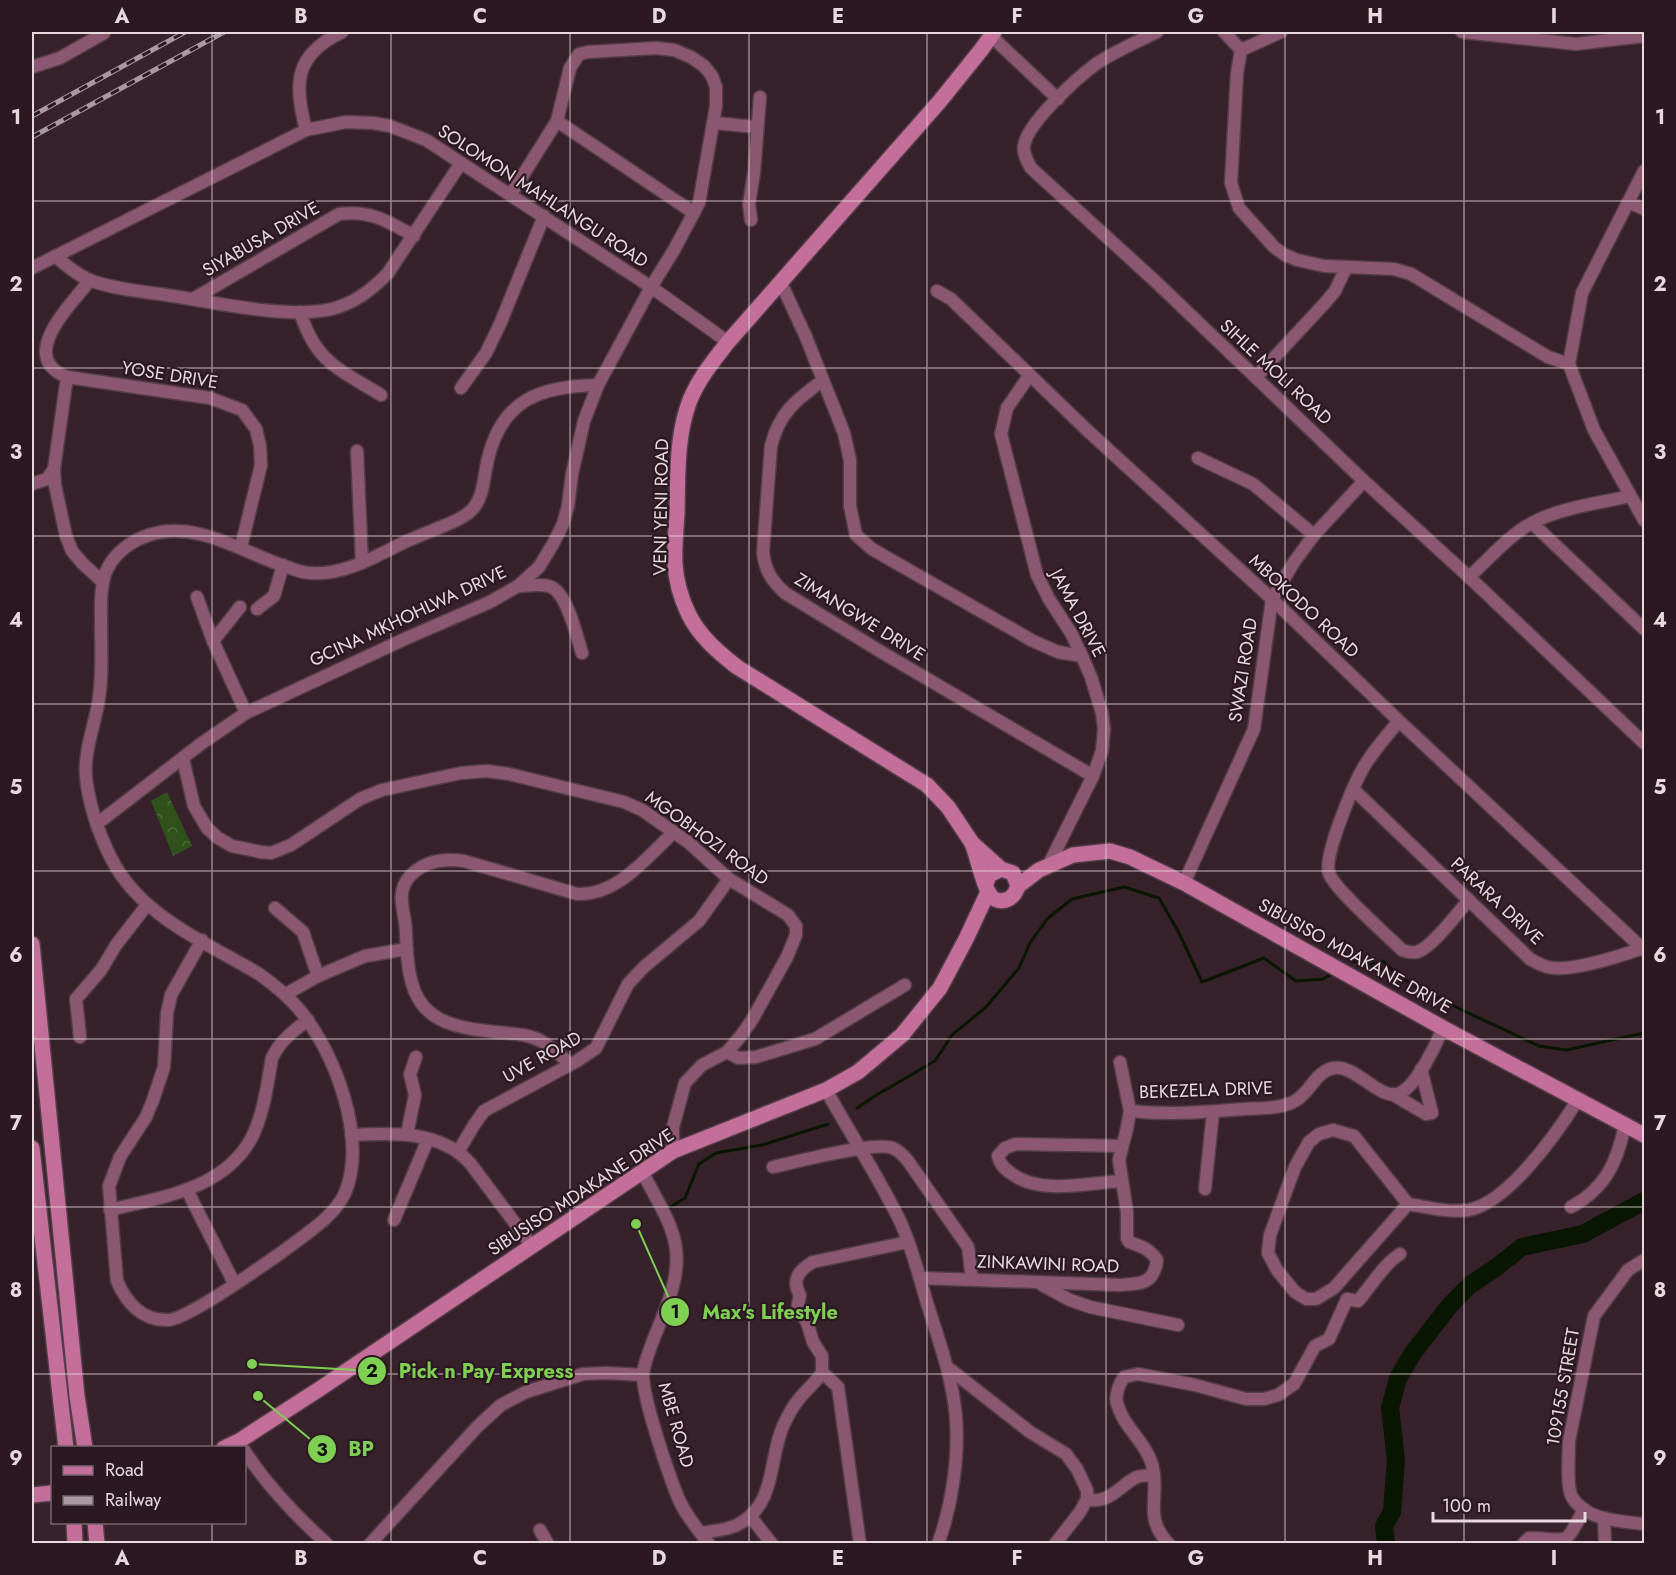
<svg xmlns="http://www.w3.org/2000/svg" width="1676" height="1575" font-family="Jost,sans-serif">
<style>
.park{fill:url(#park-crowns)}
.lines{fill:none;stroke-linecap:round;stroke-linejoin:round}
.stream{stroke:#081602;stroke-width:3}
.river{stroke:#081602;stroke-width:18}
.street-casing{stroke:#533e48;stroke-width:15}
.secondary-casing{stroke:#533e48;stroke-width:18}
.street{stroke:#8c5770;stroke-width:12}
.secondary{stroke:#c36f99;stroke-width:15}
.rail-casing{stroke:#aa99a0;stroke-width:5}
.rail{stroke:#2c1822;stroke-width:3;stroke-dasharray:9;stroke-linecap:butt}
.grid{fill:none;stroke:#e8d9df;stroke-width:1.5;stroke-opacity:0.55}
.labels{text-anchor:middle;dominant-baseline:central;stroke-width:4.5;stroke-linejoin:round;paint-order:stroke}
.street-label{font-size:18px;fill:#e8d9df;stroke:#2c1822}
.leader{fill:none;stroke:#7fd052;stroke-width:2}
.callout-dot{fill:#7fd052;stroke:#2c1822;stroke-width:2}
.mark-label{font-size:18px;text-anchor:middle;font-weight:bold;fill:#111}
.callout-label{font-size:20px;text-anchor:middle;font-weight:bold;fill:#7fd052;stroke:#2c1822;stroke-width:4.5;stroke-linejoin:round;paint-order:stroke}
.neatline{fill:none;stroke:#e8d9df;stroke-width:2}
.grid-label{font-size:20px;text-anchor:middle;font-weight:bold;fill:#e8d9df}
</style>
<defs>
<pattern id="park-crowns" width="20" height="18" patternUnits="userSpaceOnUse" patternTransform="scale(1.5)"><rect width="20" height="18" fill="#2f521b"/><path d="M2 6a3 3 0 1 1 6 0M12 15a3 3 0 1 1 6 0" fill="none" stroke="#4d6a3c"/></pattern>
</defs>
<rect width="100%" height="100%" fill="#37212b"/>
<path class="park" d="M 167,792 L 192,846 L 173,856 L 151,801 Z"/>
<g class="lines">
<g class="stream">
<path d="M 1352,961 L 1371,965 L 1383,961 L 1401,978 L 1418,987 L 1460,1009 L 1539,1046 L 1566,1050 L 1644,1033"/>
<path d="M 857,1108 L 878,1094 L 935,1061 L 952,1035 L 986,1007 L 1019,968 L 1030,943 L 1047,919 L 1072,899 L 1124,887 L 1159,898 L 1179,933 L 1202,982 L 1264,958 L 1296,981 L 1323,979 L 1330,975"/>
<path d="M 669,1208 L 685,1198 L 699,1164 L 716,1153 L 762,1145 L 828,1124"/>
</g>
<path class="river" d="M 1386,1544 L 1384,1526 L 1392,1512 L 1396,1460 L 1390,1408 L 1398,1378 L 1413,1353 L 1450,1305 L 1470,1285 L 1494,1269 L 1522,1247 L 1583,1234 L 1644,1201"/>
<g class="street-casing">
<g id="street">
<path d="M 1157,32 C 1137,42 1115,51 1096,64 C 1077,78 1027,123 1024,146 C 1023,154 1027,161 1031,168 L 1155,281 L 1364,481 L 1469,577 L 1644,743"/>
<path d="M 1224,32 L 1241,50 L 1237,73 L 1231,183 L 1239,208 L 1274,247 L 1285,255 L 1297,260 L 1324,266 L 1394,269 L 1411,274 L 1548,357 L 1569,364"/>
<path d="M 1462,32 L 1576,44 L 1644,36"/>
<path d="M 991,36 L 1058,99"/>
<path d="M 1241,50 L 1281,32"/>
<path d="M 32,67 L 60,58 L 104,33"/>
<path d="M 557,121 L 694,213"/>
<path d="M 715,123 L 756,127"/>
<path d="M 306,130 C 294,83 294,55 342,32"/>
<path d="M 1644,171 L 1582,293 L 1569,364 L 1594,430 L 1644,520"/>
<path d="M 1628,202 L 1644,209"/>
<path d="M 751,220 L 749,204 L 754,173 L 760,97"/>
<path d="M 55,256 C 66,265 78,276 92,281 C 118,290 147,292 173,296 C 217,303 289,319 332,309 C 355,303 372,290 388,273 L 461,163"/>
<path d="M 32,268 L 306,130 L 346,122 L 373,123 L 390,126 L 426,140 L 651,287 L 728,342"/>
<path d="M 90,280 C 71,305 16,357 67,377 L 210,398 L 242,410 L 256,429 L 260,446 L 261,465 L 241,547"/>
<path d="M 781,283 L 806,337 L 844,433 L 850,460 L 850,506 L 856,535 L 872,549 L 891,560 L 1033,641 L 1058,652 L 1082,656"/>
<path d="M 937,291 L 951,299 L 1088,431 L 1272,599 L 1399,721 L 1644,950"/>
<path d="M 193,299 L 339,214 C 371,210 387,221 414,236"/>
<path d="M 300,312 C 316,363 339,369 381,395"/>
<path d="M 1029,376 L 1007,408 L 1001,434 L 1037,575 L 1049,599 L 1071,633 L 1082,656 L 1091,677 L 1102,713 L 1104,729 L 1102,751 L 1093,776 L 1049,864"/>
<path d="M 67,377 L 54,469 L 55,485 L 66,536 L 72,551 L 83,564 L 103,582"/>
<path d="M 1256,377 L 1325,303 L 1335,291 L 1346,268"/>
<path d="M 822,381 C 796,400 779,413 771,446 L 763,552 C 765,571 772,581 785,593 L 883,653 L 1093,776"/>
<path d="M 461,388 L 486,353 L 500,324 L 544,216"/>
<path d="M 357,451 L 362,563"/>
<path d="M 1198,458 L 1253,484 L 1314,535"/>
<path d="M 32,484 L 47,479 L 54,469"/>
<path d="M 1532,523 L 1644,629"/>
<path d="M 1469,577 C 1489,559 1509,535 1532,523 C 1559,508 1600,503 1630,496"/>
<path d="M 518,586 C 528,586 541,583 551,587 C 567,593 577,637 582,653"/>
<path d="M 197,597 L 213,641 L 246,713"/>
<path d="M 257,609 L 274,596 L 283,565"/>
<path d="M 213,641 L 240,607"/>
<path d="M 1399,721 C 1387,735 1375,749 1365,765 C 1355,781 1323,856 1329,873 C 1333,888 1388,936 1402,950 C 1407,952 1411,953 1417,952 C 1433,947 1457,913 1469,900"/>
<path d="M 183,759 L 194,806 L 207,828 L 218,838 L 232,846 L 261,852 L 271,853 L 291,845 L 360,799 L 382,790 L 461,773 L 487,771 L 509,774 L 624,802 L 642,810 L 688,842 L 729,879 L 788,915 L 796,926 L 796,935 L 787,957 L 752,1020 L 740,1037 L 727,1052 L 702,1065 L 685,1083 L 673,1127 L 673,1151"/>
<path d="M 1354,790 L 1530,959 C 1535,962 1541,965 1547,967 C 1570,973 1620,956 1643,948"/>
<path d="M 98,823 L 202,743 L 246,713 L 409,637 L 490,602 L 518,586 L 539,567 L 553,544 L 563,524 L 568,506 L 572,474 L 584,421 L 598,385 L 651,287 L 674,250 L 699,203 L 716,106 L 716,87 L 712,76 L 704,66 L 691,57 L 674,50 L 656,48 L 588,52 L 579,54 L 570,68 L 557,121 L 511,194"/>
<path d="M 1184,883 L 1254,729 L 1272,599 L 1294,562 L 1314,535 L 1364,481"/>
<path d="M 275,908 L 303,932 L 318,976"/>
<path d="M 202,940 L 171,995 L 167,1013 L 164,1067 L 153,1100 L 146,1117 L 120,1157 L 109,1186 L 117,1281 C 126,1302 142,1321 168,1320 C 190,1320 303,1238 325,1219 C 333,1211 340,1204 345,1193 C 368,1138 334,1049 297,1007 C 286,994 273,984 259,974 C 209,944 147,919 116,867 C 102,843 91,812 87,785 C 82,757 93,731 98,704 C 103,678 101,649 101,622 C 101,606 100,590 105,574 C 112,555 130,541 149,535 C 196,520 240,551 284,566 C 292,568 301,573 310,573 C 345,576 377,555 407,541 C 421,535 434,530 448,524 C 458,520 469,515 475,506 C 484,494 484,474 488,459 C 502,399 541,386 598,385"/>
<path d="M 286,994 L 318,976 L 365,956 L 407,949"/>
<path d="M 80,1037 L 76,999 L 101,970 L 116,945 L 147,905"/>
<path d="M 727,1052 L 738,1058 L 756,1057 L 815,1039 L 905,985"/>
<path d="M 570,1064 C 561,1056 551,1046 541,1041 C 524,1032 505,1034 487,1031 C 418,1024 408,997 406,933 C 406,913 394,894 410,876 C 425,860 444,858 464,861 L 577,894 C 617,896 646,858 673,833"/>
<path d="M 826,1090 C 850,1133 879,1178 900,1221 C 912,1247 919,1276 927,1303 C 939,1341 953,1379 956,1418 C 959,1458 952,1505 938,1544"/>
<path d="M 1392,1094 L 1426,1114 L 1432,1113 L 1421,1069"/>
<path d="M 1130,1111 C 1168,1115 1206,1112 1244,1109 C 1260,1108 1278,1109 1293,1102 C 1310,1094 1316,1070 1334,1068 C 1357,1065 1380,1102 1400,1093 C 1417,1085 1436,1045 1443,1028"/>
<path d="M 407,1134 L 415,1095 L 410,1074 L 416,1057"/>
<path d="M 351,1135 C 391,1133 440,1130 470,1163 L 532,1246"/>
<path d="M 458,1152 L 474,1125 L 484,1111 L 577,1061 L 596,1048 L 628,984 L 644,967 L 699,921 L 729,879"/>
<path d="M 773,1167 C 796,1162 875,1141 893,1148 C 899,1151 904,1156 908,1161 L 968,1247 L 972,1279"/>
<path d="M 642,1172 C 675,1232 690,1250 662,1318 C 656,1334 645,1357 643,1374 C 642,1397 670,1479 680,1502 C 687,1517 699,1531 709,1544"/>
<path d="M 1121,1181 C 1087,1183 1041,1195 1012,1174 C 1005,1169 1000,1165 998,1156 L 1005,1148 L 1016,1144 L 1122,1146"/>
<path d="M 1205,1189 L 1213,1112"/>
<path d="M 187,1190 L 234,1283"/>
<path d="M 1408,1204 L 1334,1288 L 1316,1299 L 1306,1299 L 1295,1292 L 1277,1270 L 1268,1253 L 1270,1235 L 1295,1167 L 1309,1142 L 1319,1134 L 1333,1130 L 1354,1136 L 1408,1204 C 1427,1207 1449,1213 1468,1210 C 1507,1204 1557,1133 1577,1101"/>
<path d="M 1571,1207 C 1606,1188 1617,1162 1625,1125"/>
<path d="M 110,1210 C 160,1197 223,1190 251,1139 C 264,1114 267,1085 272,1058 C 280,1041 293,1031 308,1020"/>
<path d="M 394,1220 L 428,1139"/>
<path d="M 1644,1260 L 1628,1270 L 1594,1316 L 1569,1441 C 1569,1455 1566,1486 1572,1497 C 1586,1521 1621,1521 1644,1524"/>
<path d="M 920,1278 L 1120,1285 C 1141,1284 1154,1284 1157,1260 C 1150,1249 1141,1246 1129,1242 L 1127,1238 L 1127,1212 L 1119,1160 L 1127,1128 L 1130,1111 L 1120,1062"/>
<path d="M 1042,1285 L 1070,1300 L 1090,1307 L 1178,1325"/>
<path d="M 947,1367 L 1030,1432 L 1066,1454 L 1077,1469 L 1087,1490 L 1087,1499 L 1080,1512 L 1055,1544"/>
<path d="M 244,1450 C 267,1486 295,1515 327,1544"/>
<path d="M 1087,1499 C 1107,1505 1119,1487 1135,1478 C 1140,1475 1148,1476 1154,1475"/>
<path d="M 750,1516 L 772,1544"/>
<path d="M 1604,1518 L 1605,1544"/>
<path d="M 540,1530 L 548,1544"/>
<path d="M 701,1533 C 712,1531 727,1530 737,1525 C 779,1504 767,1455 786,1420 C 791,1409 799,1398 807,1390 C 812,1384 818,1380 822,1372"/>
<path d="M 370,1544 L 478,1426 L 501,1405 L 526,1392 L 583,1374 L 606,1373 L 643,1375"/>
<path d="M 860,1544 L 838,1387 L 822,1372 L 822,1356 L 813,1342 L 808,1325 L 798,1305 L 800,1295 C 791,1280 799,1270 813,1262 L 908,1242"/>
<path d="M 1169,1544 C 1142,1517 1161,1496 1152,1464 C 1145,1441 1123,1427 1117,1403 C 1115,1395 1119,1384 1124,1377 L 1138,1374 L 1195,1385 L 1246,1399 L 1264,1399 L 1278,1395 L 1294,1384 L 1315,1346 L 1329,1339 L 1347,1299 L 1358,1301 C 1371,1286 1384,1264 1400,1254"/>
<path d="M 1523,1544 L 1529,1538 C 1570,1539 1564,1548 1584,1509"/>
</g>
</g>
<g class="secondary-casing">
<g id="secondary">
<path d="M 994,32 L 981,50 L 940,101 L 728,342 C 714,360 699,378 690,400 C 676,436 678,476 677,514 C 676,530 674,548 675,564 C 676,581 681,598 688,613 C 699,636 718,652 737,667 L 927,785 L 948,807 L 972,843 L 1001,869"/>
<path d="M 973,846 C 977,856 984,887 989,893 C 992,899 999,902 1006,900 C 1013,898 1016,892 1018,886 L 1013,873 L 1001,869 L 989,875 L 986,884"/>
<path d="M 1018,886 L 1039,870 L 1073,855 L 1110,851 L 1130,857 L 1184,883 L 1443,1028 L 1644,1135"/>
<path d="M 32,944 L 77,1396 L 85,1448"/>
<path d="M 32,1148 L 66,1448"/>
<path d="M 224,1448 L 239,1441 L 321,1388 L 673,1151 L 826,1090 L 858,1072 L 902,1035 L 940,988 L 966,939 L 988,892"/>
<path d="M 32,1495 L 52,1493"/>
<path d="M 74,1522 L 75,1544"/>
<path d="M 95,1522 L 97,1544"/>
</g>
</g>
<use href="#street" class="street"/>
<use href="#secondary" class="secondary"/>
<g class="rail-casing">
<g id="rail">
<path d="M 32,116 L 185,32"/>
<path d="M 32,137 L 224,32"/>
</g>
</g>
<use href="#rail" class="rail"/>
</g>
<path class="grid" d="M 212,32 L 212,1448M 391,32 L 391,1544M 570,32 L 570,1544M 749,32 L 749,1544M 927,32 L 927,1544M 1106,32 L 1106,1544M 1285,32 L 1285,1544M 1464,32 L 1464,1544M 32,201 L 1644,201M 32,368 L 1644,368M 32,536 L 1644,536M 32,704 L 1644,704M 32,871 L 1644,871M 32,1039 L 1644,1039M 32,1207 L 1644,1207M 32,1374 L 1644,1374M 212,1522 L 212,1544"/>
<g class="labels">
<g class="street-label">
<text transform="translate(543 196) rotate(33)">SOLOMON MAHLANGU ROAD</text>
<text transform="translate(261 239) rotate(-30)">SIYABUSA DRIVE</text>
<text transform="translate(1276 372) rotate(43)">SIHLE MOLI ROAD</text>
<text transform="translate(170 375) rotate(9)">YOSE DRIVE</text>
<text transform="translate(661 507) rotate(-89)">VENI YENI ROAD</text>
<text transform="translate(1304 606) rotate(43)">MBOKODO ROAD</text>
<text transform="translate(1078 613) rotate(62)">JAMA DRIVE</text>
<text transform="translate(408 616) rotate(-25)">GCINA MKHOHLWA DRIVE</text>
<text transform="translate(860 617) rotate(32)">ZIMANGWE DRIVE</text>
<text transform="translate(1243 670) rotate(-81)">SWAZI ROAD</text>
<text transform="translate(707 838) rotate(36)">MGOBHOZI ROAD</text>
<text transform="translate(1497 901) rotate(43)">PARARA DRIVE</text>
<text transform="translate(1355 956) rotate(29)">SIBUSISO MDAKANE DRIVE</text>
<text transform="translate(542 1057) rotate(-29)">UVE ROAD</text>
<text transform="translate(1206 1090) rotate(-2)">BEKEZELA DRIVE</text>
<text transform="translate(581 1192) rotate(-33)">SIBUSISO MDAKANE DRIVE</text>
<text transform="translate(1048 1264) rotate(2)">ZINKAWINI ROAD</text>
<text transform="translate(1563 1387) rotate(-80)">109155 STREET</text>
<text transform="translate(676 1425) rotate(74)">MBE ROAD</text>
</g>
</g>
<path class="leader" d="M636 1224L675 1312M252 1364L372 1371M258 1396L322 1449"/>
<g class="callout-dot">
<circle cx="636" cy="1224" r="6"/>
<circle cx="252" cy="1364" r="6"/>
<circle cx="258" cy="1396" r="6"/>
<circle cx="675" cy="1312" r="15"/>
<circle cx="372" cy="1371" r="15"/>
<circle cx="322" cy="1449" r="15"/>
</g>
<g class="mark-label">
<text x="675" y="1318">1</text>
<text x="372" y="1377">2</text>
<text x="322" y="1456">3</text>
</g>
<g class="callout-label">
<text x="770" y="1319">Max's Lifestyle</text>
<text x="486" y="1378">Pick n Pay Express</text>
<text x="361" y="1456">BP</text>
</g>
<rect width="1676" height="1575" fill="none" stroke="#2c1822" stroke-width="66"/>
<rect x="51" y="1446" width="195" height="78" fill="#2c1822" stroke="#77656e" stroke-width="1.5"/>
<rect x="63" y="1466" width="30" height="9" fill="#c36f99" stroke="#77656e" stroke-width="1.5"/>
<text x="105" y="1476" font-size="18" fill="#e8d9df">Road</text>
<rect x="63" y="1496" width="30" height="9" fill="#aa99a0" stroke="#77656e" stroke-width="1.5"/>
<text x="105" y="1506" font-size="18" fill="#e8d9df">Railway</text>
<path d="M1433 1512v9h152v-9" fill="none" stroke="#e8d9df" stroke-width="3"/>
<text x="1442" y="1512" font-size="18" fill="#e8d9df" stroke="#2c1822" stroke-width="4.5" paint-order="stroke">100 m</text>
<rect x="33" y="33" width="1610" height="1509" class="neatline"/>
<g class="grid-label">
<text x="122" y="23">A</text>
<text x="301" y="23">B</text>
<text x="480" y="23">C</text>
<text x="659" y="23">D</text>
<text x="838" y="23">E</text>
<text x="1017" y="23">F</text>
<text x="1196" y="23">G</text>
<text x="1375" y="23">H</text>
<text x="1554" y="23">I</text>
<text x="16" y="124">1</text>
<text x="1660" y="124">1</text>
<text x="16" y="291">2</text>
<text x="1660" y="291">2</text>
<text x="16" y="459">3</text>
<text x="1660" y="459">3</text>
<text x="16" y="627">4</text>
<text x="1660" y="627">4</text>
<text x="16" y="794">5</text>
<text x="1660" y="794">5</text>
<text x="16" y="962">6</text>
<text x="1660" y="962">6</text>
<text x="16" y="1130">7</text>
<text x="1660" y="1130">7</text>
<text x="16" y="1297">8</text>
<text x="1660" y="1297">8</text>
<text x="16" y="1465">9</text>
<text x="1660" y="1465">9</text>
<text x="122" y="1565">A</text>
<text x="301" y="1565">B</text>
<text x="480" y="1565">C</text>
<text x="659" y="1565">D</text>
<text x="838" y="1565">E</text>
<text x="1017" y="1565">F</text>
<text x="1196" y="1565">G</text>
<text x="1375" y="1565">H</text>
<text x="1554" y="1565">I</text>
</g>
</svg>
